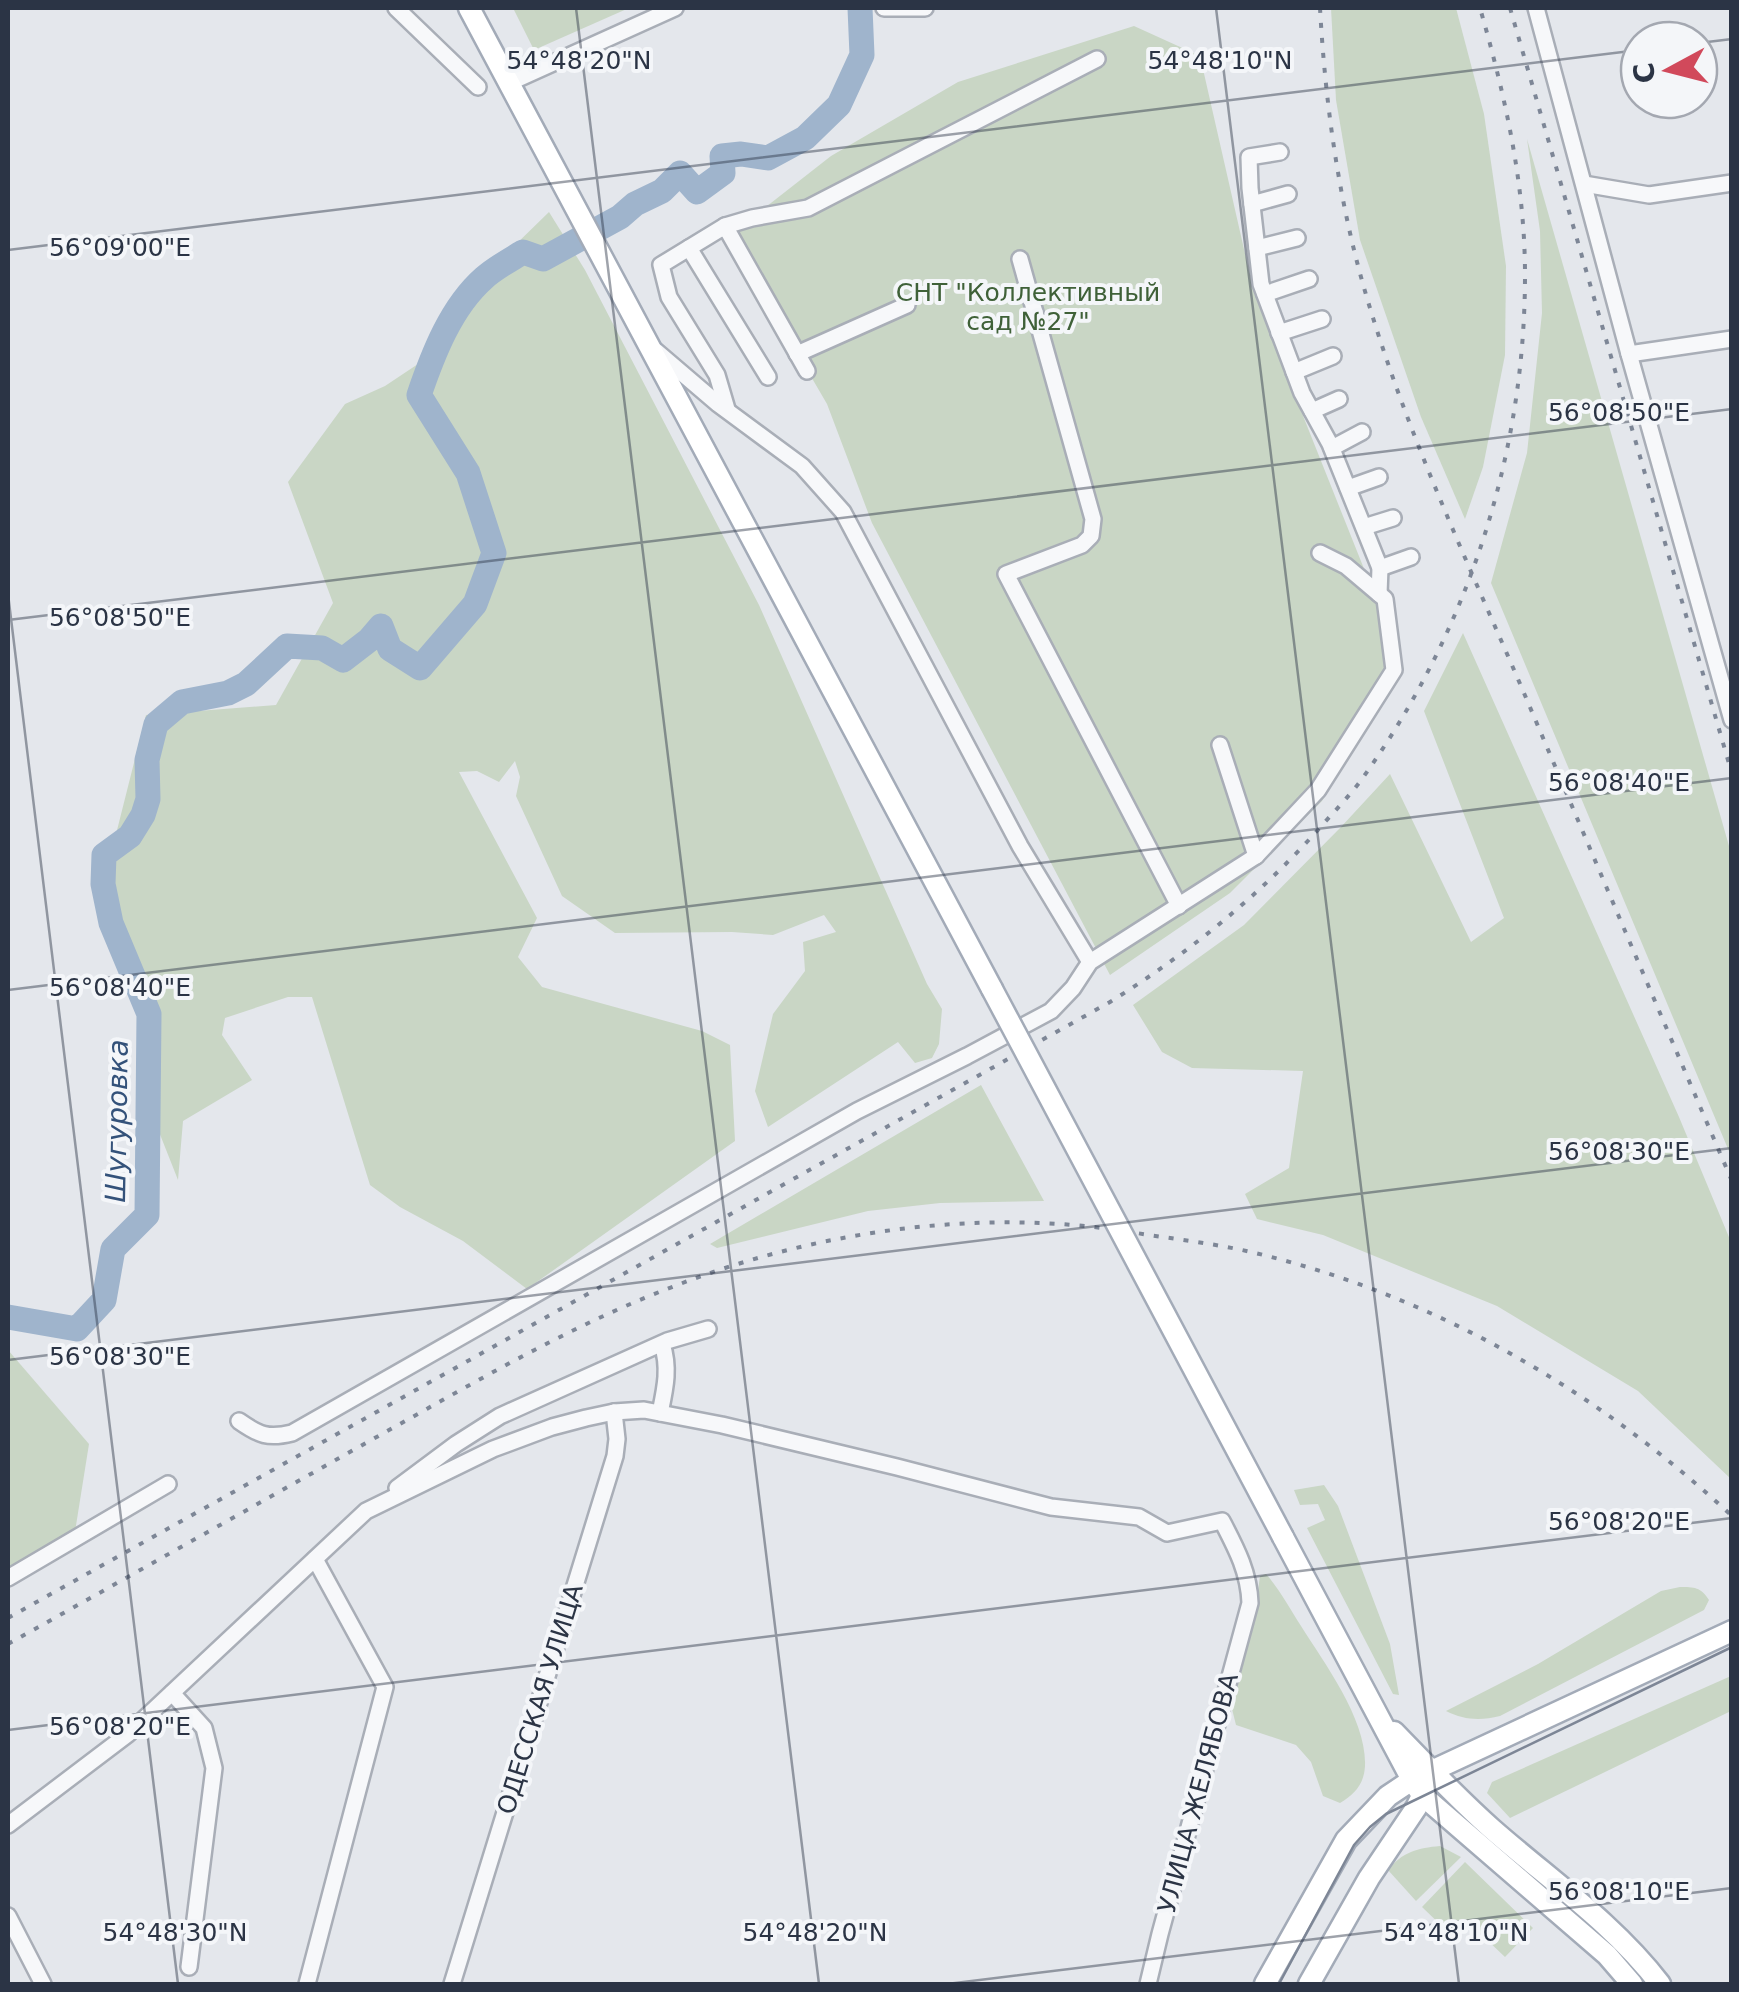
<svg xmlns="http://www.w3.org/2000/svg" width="1739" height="1992" font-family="'DejaVu Sans',sans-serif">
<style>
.green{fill:#c9d6c5}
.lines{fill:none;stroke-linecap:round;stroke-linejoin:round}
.river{stroke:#9fb4cc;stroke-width:25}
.minor-casing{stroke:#a9aeb7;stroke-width:20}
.major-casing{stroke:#a3abb8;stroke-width:25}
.minor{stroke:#f7f8fa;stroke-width:15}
.major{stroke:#fff;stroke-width:20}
.tram{stroke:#7d8696;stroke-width:2.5}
.rail{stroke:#7d8696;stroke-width:4;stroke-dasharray:5 10;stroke-linecap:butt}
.major-bridge-casing{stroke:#a3abb8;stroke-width:25;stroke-linecap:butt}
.major-bridge{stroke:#fff;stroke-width:20}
.ticks{fill:none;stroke:#2b3445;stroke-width:2.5;stroke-opacity:0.45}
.labels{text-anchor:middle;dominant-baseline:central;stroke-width:8;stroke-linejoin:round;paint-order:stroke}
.park-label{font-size:25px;fill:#3f6138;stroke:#f4f6f9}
.street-label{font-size:25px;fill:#2b3445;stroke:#f4f6f9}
.water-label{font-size:28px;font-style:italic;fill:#34527a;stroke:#f4f6f9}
.ticks-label{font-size:25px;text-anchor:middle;fill:#2b3445;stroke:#f4f6f9;stroke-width:8;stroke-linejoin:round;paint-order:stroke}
</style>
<rect width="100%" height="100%" fill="#e4e7ec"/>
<g class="green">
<path d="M 513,8 L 629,8 L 534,50 Z"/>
<path d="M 1331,8 L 1456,8 L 1484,114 L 1506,266 L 1505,355 L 1483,467 L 1465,519 L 1421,417 L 1360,240 L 1336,100 Z"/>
<path d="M 1134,26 L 1200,56 L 1254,293 L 1404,669 L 1322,801 L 1230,893 L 1110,975 L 872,523 L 827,404 L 729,236 L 831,156 L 958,82 Z"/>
<path d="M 1527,139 L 1731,853 L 1731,1156 L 1491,583 L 1527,453 L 1542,313 L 1540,231 Z"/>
<path d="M 549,212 L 585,270 L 759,605 L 927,984 L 942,1009 L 939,1044 L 932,1058 L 915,1063 L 898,1042 L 768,1127 L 755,1091 L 773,1014 L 805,971 L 803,942 L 836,932 L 824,915 L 773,935 L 732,932 L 615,933 L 562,896 L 516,796 L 520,777 L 515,761 L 499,782 L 477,771 L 459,772 L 537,918 L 518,957 L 542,987 L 702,1031 L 730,1045 L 735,1141 L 527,1289 L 463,1241 L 400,1207 L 370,1185 L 312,997 L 288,997 L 225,1018 L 222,1035 L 252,1080 L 183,1121 L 178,1180 L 148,1104 L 152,992 L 120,967 L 108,866 L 146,715 L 276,705 L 333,603 L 288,482 L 345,404 L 385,386 L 430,356 L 457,302 Z"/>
<path d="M 1463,633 L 1679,1117 L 1731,1242 L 1731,1479 L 1638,1391 L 1497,1306 L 1323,1235 L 1257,1219 L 1245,1194 L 1289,1168 L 1303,1071 L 1192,1068 L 1162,1052 L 1133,1005 L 1244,925 L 1341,827 L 1390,774 L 1471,942 L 1504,918 L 1424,711 Z"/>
<path d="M 981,1085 L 1044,1201 L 940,1203 L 868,1211 L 717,1248 L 710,1244 Z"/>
<path d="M 8,1350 L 89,1444 L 74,1538 L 8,1574 Z"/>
<path d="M 1324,1485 L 1338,1506 L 1390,1644 L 1399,1695 L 1393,1694 L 1307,1528 L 1325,1520 L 1318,1504 L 1300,1505 L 1294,1490 Z"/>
<path d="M 1266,1574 C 1280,1590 1290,1609 1301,1626 C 1325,1664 1367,1720 1365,1766 C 1364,1784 1355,1794 1340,1803 L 1323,1796 L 1311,1762 L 1296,1745 L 1236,1725 L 1232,1709 L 1254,1620 L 1260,1576 Z"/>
<path d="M 1680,1587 C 1694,1587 1701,1587 1709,1600 L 1704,1610 L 1500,1716 C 1480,1721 1464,1720 1446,1711 L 1538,1664 L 1661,1591 Z"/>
<path d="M 1731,1676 L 1731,1711 L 1510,1818 L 1487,1793 L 1492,1782 Z"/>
<path d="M 1440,1846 L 1461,1857 L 1416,1901 L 1388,1870 C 1402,1852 1418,1848 1440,1846 Z"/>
<path d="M 1465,1862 L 1533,1928 L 1505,1957 L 1465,1919 L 1450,1934 L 1422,1907 Z"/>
</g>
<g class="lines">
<path class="river" d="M 8,1317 L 77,1329 L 104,1300 L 113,1249 L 147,1215 L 149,1014 L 111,923 L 103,884 L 104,855 L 130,836 L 143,815 L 148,799 L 147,760 L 156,724 L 182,702 L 228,693 L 246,684 L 287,646 L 322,648 L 343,660 L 369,640 L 381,626 L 390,649 L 420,668 L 475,604 L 494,553 L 468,473 L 419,395 C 433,354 451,307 484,278 C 495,268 510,260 523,252 L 543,259 L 620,217 L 635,204 L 662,191 L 680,173 L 697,192 L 723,173 L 722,156 L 741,154 L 768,158 L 805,138 L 839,105 L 862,55 L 860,8"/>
<g class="minor-casing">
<g id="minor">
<path d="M 396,8 L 478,87"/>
<path d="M 884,8 L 925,8"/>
<path d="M 1536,8 L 1629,354 L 1732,720"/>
<path d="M 509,83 L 675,8"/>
<path d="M 1280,152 L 1249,157 L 1250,188 L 1261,284 L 1302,393 L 1330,444 L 1380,568 L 1379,594"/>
<path d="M 1584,184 L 1649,195 L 1732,183"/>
<path d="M 1252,204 L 1288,194"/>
<path d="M 725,226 L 752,218 L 808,208 L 1097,59"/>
<path d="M 689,248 L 768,377"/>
<path d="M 1257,248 L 1297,238"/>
<path d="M 1020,259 L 1093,519 L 1091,536 L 1082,545 L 1006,574 L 1179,906"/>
<path d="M 1265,294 L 1309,279"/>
<path d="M 1279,333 L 1322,319"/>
<path d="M 656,351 L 718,404 L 802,466 L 843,512 L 1020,846 L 1090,962"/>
<path d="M 797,354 L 907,305"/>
<path d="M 1629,354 L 1732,339"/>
<path d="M 1294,372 L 1333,356"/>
<path d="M 727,409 L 717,375 L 669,297 L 661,265 L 725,226 L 807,371"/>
<path d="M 1312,411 L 1339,399"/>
<path d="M 1332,448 L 1362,432"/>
<path d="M 1348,488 L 1379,477"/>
<path d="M 1364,527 L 1393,518"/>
<path d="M 1380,568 L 1411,557"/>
<path d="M 1256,856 L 1318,790 L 1394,670 L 1385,599 L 1346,566 L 1320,553"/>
<path d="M 660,1413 C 665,1389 670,1368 662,1344"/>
<path d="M 239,1421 C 259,1435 268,1439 292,1433 L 857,1111 L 967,1056 L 1051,1011 L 1073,988 L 1090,962 L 1256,856 L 1220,745"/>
<path d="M 397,1488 L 456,1444 L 500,1416 L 667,1341 L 708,1329"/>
<path d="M 8,1578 L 168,1484"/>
<path d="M 172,1693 L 204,1728 L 214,1768 L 189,1967"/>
<path d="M 8,1825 L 128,1734 L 366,1511 L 493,1449 L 552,1427 L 586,1418 L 614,1412 L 644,1410 L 722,1425 L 897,1467 L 1051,1507 L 1139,1517 L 1167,1533 L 1222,1521 C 1236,1548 1249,1572 1250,1603 L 1160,1934 L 1148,1984"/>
<path d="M 8,1916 L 43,1984"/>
<path d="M 307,1984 L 385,1687 L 315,1559"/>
<path d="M 452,1984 L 615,1456 L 617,1439 L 614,1412"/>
</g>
</g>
<g class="major-casing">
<g id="major">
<path d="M 469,8 L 992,989"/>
<path d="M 1283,1537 L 1412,1780 L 1423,1796 L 1607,1955 L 1632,1984"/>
<path d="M 1394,1732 C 1426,1765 1457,1798 1492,1829 C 1550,1880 1613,1923 1660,1984"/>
<path d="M 1265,1984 L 1346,1840 L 1388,1796 L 1412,1780 L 1732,1631"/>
<path d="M 1309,1984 L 1369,1878 L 1416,1808 L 1428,1784"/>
</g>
</g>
<use href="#minor" class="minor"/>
<use href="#major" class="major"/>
<path class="tram" d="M 1279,1984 L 1354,1845 L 1370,1827 L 1386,1814 L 1732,1647"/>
<g class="rail">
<path d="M 1320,8 C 1325,98 1337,189 1361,277 C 1400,418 1463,552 1521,686 C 1591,851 1661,1016 1732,1181"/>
<path d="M 1510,8 L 1732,774"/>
<path d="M 8,1618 L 1110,1002 C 1190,952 1262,894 1324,823 C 1336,810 1348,797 1359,783 C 1466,636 1525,458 1525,275 C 1525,184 1505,95 1480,8"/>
<path d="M 8,1644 C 132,1575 257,1504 382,1434 C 479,1380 575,1323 680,1284 C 802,1237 943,1214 1073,1225 C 1099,1227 1124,1231 1149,1235 C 1190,1241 1231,1246 1271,1257 C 1444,1301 1602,1395 1732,1516"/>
</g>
<g class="major-bridge-casing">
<path id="major-bridge" d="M 992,989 L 1283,1537"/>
</g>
<use href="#major-bridge" class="major-bridge"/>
</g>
<path class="ticks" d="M 576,8 L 819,1984M 1216,8 L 1459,1984M 1699,43 L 1732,39M 8,250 L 1639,50M 8,594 L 178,1984M 8,620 L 1732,409M 8,990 L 1732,778M 8,1360 L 1732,1148M 8,1730 L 1732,1518M 947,1984 L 1732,1888"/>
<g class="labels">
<g class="park-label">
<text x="1028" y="292">СНТ "Коллективный<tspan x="1028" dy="29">сад №27"</tspan></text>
</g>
<g class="street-label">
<text transform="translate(540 1699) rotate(-73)">ОДЕССКАЯ УЛИЦА</text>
<text transform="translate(1198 1793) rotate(-75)">УЛИЦА ЖЕЛЯБОВА</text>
</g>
<g class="water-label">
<text transform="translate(117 1121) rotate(-89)">Шугуровка</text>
</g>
</g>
<g class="ticks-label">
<text x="579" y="69">54°48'20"N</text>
<text x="1220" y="69">54°48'10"N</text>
<text x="120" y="256">56°09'00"E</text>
<text x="1619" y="421">56°08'50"E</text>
<text x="120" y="626">56°08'50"E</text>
<text x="1619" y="791">56°08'40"E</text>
<text x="120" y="996">56°08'40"E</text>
<text x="1619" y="1160">56°08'30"E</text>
<text x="120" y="1365">56°08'30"E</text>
<text x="1619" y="1530">56°08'20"E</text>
<text x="120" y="1735">56°08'20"E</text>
<text x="1619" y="1900">56°08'10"E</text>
<text x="175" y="1941">54°48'30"N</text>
<text x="815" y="1941">54°48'20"N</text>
<text x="1456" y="1941">54°48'10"N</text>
</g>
<rect width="1739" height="1992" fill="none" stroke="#2b3445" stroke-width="20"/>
<g transform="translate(1669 70) rotate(263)"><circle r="48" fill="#f4f6f9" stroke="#a4a8b1" stroke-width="2.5"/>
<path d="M0-8L18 38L0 25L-18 38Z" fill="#d1495b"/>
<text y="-15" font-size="28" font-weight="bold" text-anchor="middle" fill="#2b3445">С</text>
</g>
</svg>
